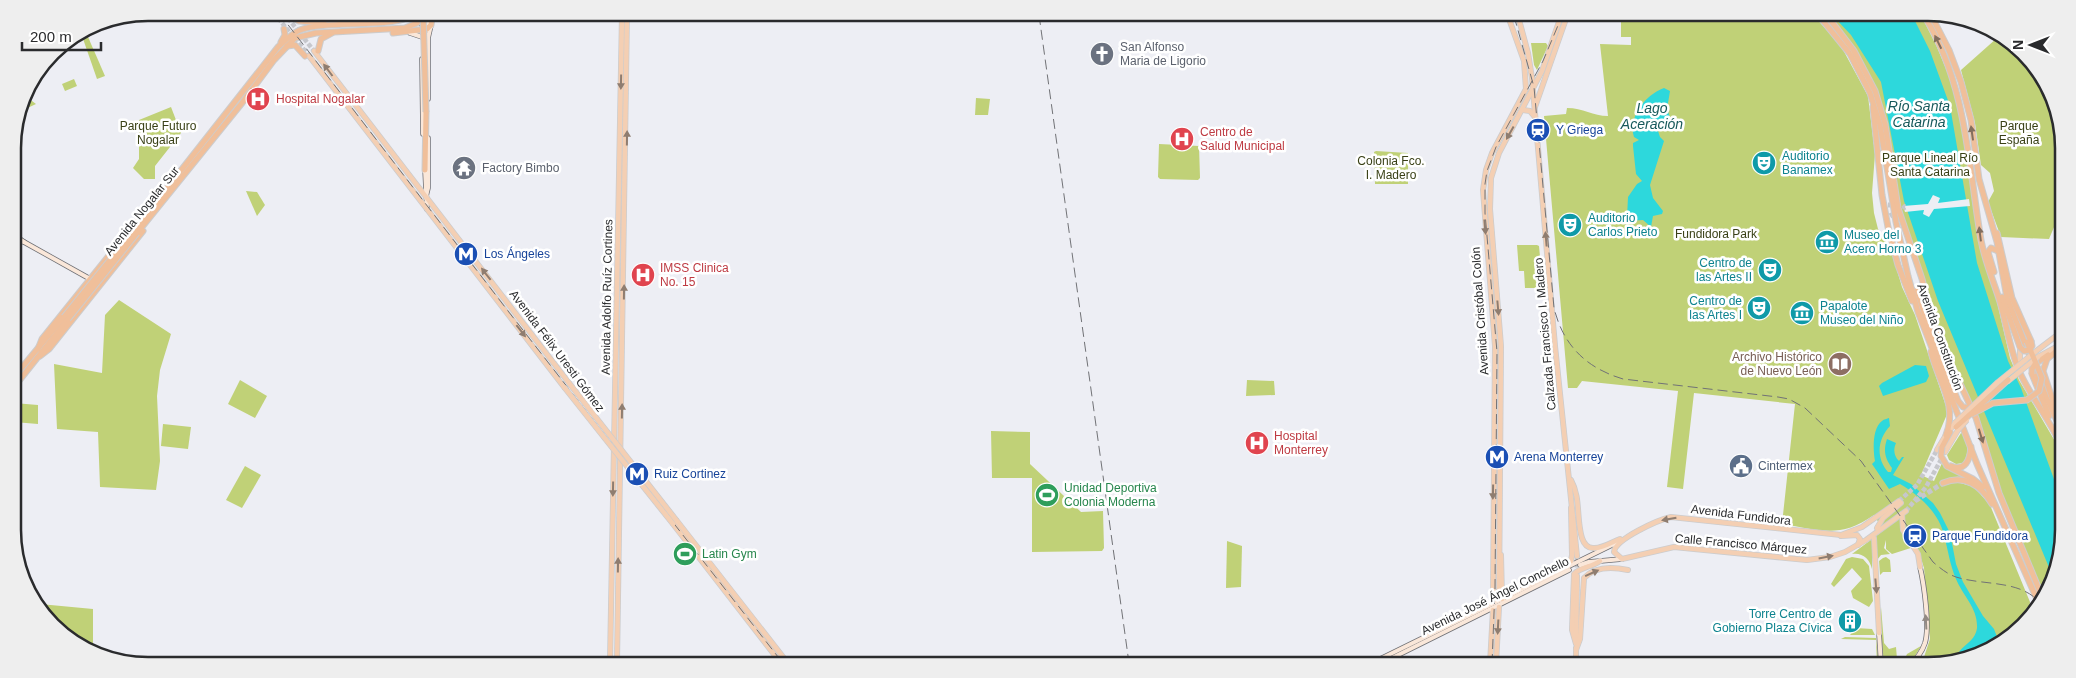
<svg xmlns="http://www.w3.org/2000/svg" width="2076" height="678" font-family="Arial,sans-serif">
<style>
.green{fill:#c0d177}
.water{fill:#2dd8dc}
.pier{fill:#edeef4}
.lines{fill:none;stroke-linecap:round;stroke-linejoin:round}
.primary-tunnel{stroke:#c6c7cc;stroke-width:4.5;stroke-dasharray:4.5 2;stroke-linecap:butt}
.trunk-tunnel{stroke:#c6c7cc;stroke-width:5;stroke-dasharray:5 2.5;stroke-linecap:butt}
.secondary-casing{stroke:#6f7075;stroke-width:5.5}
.primary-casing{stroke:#cccccd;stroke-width:6}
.trunk-casing{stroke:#cccccd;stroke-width:7}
.secondary{stroke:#fae7d9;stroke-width:4}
.primary{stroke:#f4cfb3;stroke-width:4.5}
.trunk{stroke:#f0bf9a;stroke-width:5}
.rail{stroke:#717276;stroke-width:1;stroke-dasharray:10 5;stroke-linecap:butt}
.primary-bridge-casing{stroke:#cccccd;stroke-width:6;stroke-linecap:butt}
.trunk-bridge-casing{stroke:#cccccd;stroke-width:7;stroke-linecap:butt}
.primary-bridge{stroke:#f4cfb3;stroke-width:4.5}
.trunk-bridge{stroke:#f0bf9a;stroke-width:5}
.oneway{fill:#836e5e}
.oneway2{fill:#8f7d70}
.oneway3{fill:#928983}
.labels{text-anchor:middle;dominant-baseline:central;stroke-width:5;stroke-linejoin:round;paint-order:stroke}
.worship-label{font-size:12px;fill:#5b616d;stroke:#fff;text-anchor:start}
.health-label{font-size:12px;fill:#be3a42;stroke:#fff;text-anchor:start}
.park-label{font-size:12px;fill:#394016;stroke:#fff}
.transit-label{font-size:12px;fill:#164399;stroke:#fff;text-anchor:start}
.culture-label{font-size:12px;fill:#0d838f;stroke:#fff;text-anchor:start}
.street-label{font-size:12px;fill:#2a2b2d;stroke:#fff}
.education-label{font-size:12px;fill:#785e54;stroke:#fff;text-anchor:end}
.service-label{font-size:12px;fill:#4e5e75;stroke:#fff;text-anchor:start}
.leisure-label{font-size:12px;fill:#27864d;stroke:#fff;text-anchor:start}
.water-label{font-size:14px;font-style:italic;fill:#17595b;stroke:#fff}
.rim{fill:none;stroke:#2a2b2d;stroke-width:2.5}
</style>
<rect width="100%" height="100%" fill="#edeef4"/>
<g class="green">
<path d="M 1621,16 L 1815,17 L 1841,46 L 1868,96 L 1875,154 L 1872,193 L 1874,213 L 1878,229 L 1891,250 L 1902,287 L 1915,315 L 1948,412 L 1921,475 L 1934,481 L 1942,463 L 1946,468 L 1972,481 L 1955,477 L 1947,479 L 1974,487 L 1990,505 L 2030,602 L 2028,618 L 2011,637 L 1936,665 L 1914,665 L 1924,657 L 1930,639 L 1924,568 L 1917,546 L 1892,554 L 1886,549 L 1886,540 L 1884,548 L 1890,554 L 1881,555 L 1877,560 L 1876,536 L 1884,530 L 1885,533 L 1874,515 C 1840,539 1820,530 1782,524 L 1795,404 L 1694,393 L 1683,489 L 1667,487 L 1678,391 L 1582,381 L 1577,388 L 1568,388 L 1544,116 L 1566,114 L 1567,108 C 1583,108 1593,116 1608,116 L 1600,44 L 1631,45 L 1631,37 L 1621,37 Z"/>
<path d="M 1830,17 L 1922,17 L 1937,47 L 1951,81 L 1961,121 L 1974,202 L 2010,358 L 2019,380 L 2059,448 L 2059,565 L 2045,596 L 2009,517 L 1979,422 L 1939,333 L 1900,211 L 1875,87 L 1853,46 Z"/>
<path d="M 85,30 L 105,76 L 97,79 L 81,33 Z"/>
<path d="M 1997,38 L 2030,59 L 2061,122 L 2060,213 L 2049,239 L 2001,237 L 1988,202 L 1994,191 L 1990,173 L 1981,165 L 1975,123 L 1961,70 Z"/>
<path d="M 1531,43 L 1546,43 L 1548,46 L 1537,70 L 1534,65 Z"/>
<path d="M 74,79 L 77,86 L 65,91 L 62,84 Z"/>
<path d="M 24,95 L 36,104 L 19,112 L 23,96 Z"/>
<path d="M 976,98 L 990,99 L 988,115 L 975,115 Z"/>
<path d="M 171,107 L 181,133 L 155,166 L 155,179 L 144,179 L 133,168 L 139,159 L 139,120 Z"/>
<path d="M 1159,144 L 1199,146 L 1200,178 L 1198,180 L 1160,179 L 1158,177 Z"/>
<path d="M 1376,151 L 1408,153 L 1408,184 L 1375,184 L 1374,152 Z"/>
<path d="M 246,191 L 257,192 L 265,205 L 257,216 Z"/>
<path d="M 1517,245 L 1537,245 L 1539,246 L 1543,288 L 1525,288 L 1524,271 L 1519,271 Z"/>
<path d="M 119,300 L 171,334 L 160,370 L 157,396 L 160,461 L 156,490 L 100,487 L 98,432 L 57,429 L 54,364 L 102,373 L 105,315 Z"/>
<path d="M 240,380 L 267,396 L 255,418 L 228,404 Z"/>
<path d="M 1247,380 L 1274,381 L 1275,395 L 1246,396 Z"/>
<path d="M 14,403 L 38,405 L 38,424 L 14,422 Z"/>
<path d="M 163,424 L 191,427 L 188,449 L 161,446 Z"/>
<path d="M 991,431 L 1030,432 L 1030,464 L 1081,512 L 1103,511 L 1104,548 L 1102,551 L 1032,552 L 1032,478 L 992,478 Z"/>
<path d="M 1961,433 L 1964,434 C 1967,444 1970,454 1963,463 L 1956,464 L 1949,460 L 1947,455 Z"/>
<path d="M 245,466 L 261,475 L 242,508 L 226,500 Z"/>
<path d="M 1872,539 L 1872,569 C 1870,559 1862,552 1852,554 Z"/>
<path d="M 1227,541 L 1242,546 L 1241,587 L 1226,588 Z"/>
<path d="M 1852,557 L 1863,559 L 1869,566 L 1873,601 L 1869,607 L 1853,598 L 1851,591 L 1862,579 L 1852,568 L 1834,587 L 1831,584 L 1846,559 Z"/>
<path d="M 1883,558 L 1886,557 L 1890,560 L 1891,572 L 1883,572 L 1880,575 L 1879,561 Z"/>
<path d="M 40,604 L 93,609 L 93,649 L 46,619 Z"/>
<path d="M 1881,607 L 1884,643 L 1889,649 L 1896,647 L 1897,659 L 1894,665 L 1884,665 L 1880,620 Z"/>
<path d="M 1856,628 L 1872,629 L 1875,635 L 1850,635 Z"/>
<path d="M 1845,637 L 1876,638 L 1879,665 L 1877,665 L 1876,640 L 1841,639 Z"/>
<path d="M 1921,646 L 1915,656 L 1902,665 L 1907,654 Z"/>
<path d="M 1199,656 L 1228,657 L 1228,664 L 1198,663 Z"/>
<path d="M 1194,657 L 1195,663 L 1150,663 Z"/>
</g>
<g class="water">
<path d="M 1834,17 L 1913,17 L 1930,51 L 1950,106 L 1977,263 L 2008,361 L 2021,388 L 2059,493 L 2059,565 L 2053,577 L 1938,301 L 1904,201 L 1881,82 L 1851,35 Z"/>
<path d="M 1664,88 L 1670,91 L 1667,109 L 1671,120 L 1666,128 L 1658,131 L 1660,137 L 1664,141 L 1650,185 L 1653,198 L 1663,211 L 1662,214 L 1653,216 L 1651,227 L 1643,220 L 1628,221 L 1627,218 L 1628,197 L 1637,184 L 1642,181 L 1636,174 L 1633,146 L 1633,143 L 1639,140 L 1634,137 C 1628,117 1645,95 1664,88 Z"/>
<path d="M 1915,365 L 1926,366 L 1929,376 L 1926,382 L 1883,396 L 1879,386 L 1882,383 Z"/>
<path d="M 1889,418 L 1890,426 C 1877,440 1876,458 1888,472 L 1891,472 L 1892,468 C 1885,458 1883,451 1887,439 L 1896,443 C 1893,450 1894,456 1899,461 L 1902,457 L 1904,457 L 1893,475 L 1911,484 L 1933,503 L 1940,513 L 1950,533 L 1956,564 L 1963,582 L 1983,616 L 1994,629 L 1999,642 L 1956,658 C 1960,645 1975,643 1977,628 C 1978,608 1963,596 1956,579 C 1950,565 1948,550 1944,535 C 1939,513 1919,495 1900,484 L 1889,489 L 1872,464 L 1875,461 C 1873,451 1872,428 1882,421 C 1884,419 1887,419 1889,418 Z"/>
</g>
<path class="pier" d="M 1933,195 L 1940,198 L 1938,203 L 1969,199 L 1970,206 L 1934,209 L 1929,217 L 1923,214 L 1924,210 L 1905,212 L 1903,206 L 1928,204 Z"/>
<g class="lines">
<g class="primary-tunnel">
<path d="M 274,13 L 309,56"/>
<path d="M 284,13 L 314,51"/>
<path d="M 1899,501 L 1917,485 L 1937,450"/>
<path d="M 1906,511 L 1926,487 L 1943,456"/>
<path d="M 1577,574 L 1577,556"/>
</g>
<g class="trunk-tunnel">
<path d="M 1888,205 L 1901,205 L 1905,207"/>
<path d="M 1890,216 L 1905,207"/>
<path d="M 1915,501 L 1943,483"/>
</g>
<g class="secondary-casing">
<g id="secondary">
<path d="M 422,25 L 426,23 L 431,25 L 428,38 L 428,99"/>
<path d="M 410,33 L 422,37"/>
<path d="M 422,59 L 423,134"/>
<path d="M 425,169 L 427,209"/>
<path d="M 426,196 L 428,188 L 428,138"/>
<path d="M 13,234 L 24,242"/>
<path d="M 13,238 L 24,242 L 92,280"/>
<path d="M 1580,565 L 1589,562 L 1622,559"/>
<path d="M 1879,633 L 1881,665"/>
<path d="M 1370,664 L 1618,542"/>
<path d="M 1380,664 L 1569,570"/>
<path d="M 1909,665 C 1917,659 1922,652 1925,643 C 1930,626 1924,584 1920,567"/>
</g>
</g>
<g class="primary-casing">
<g id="primary">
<path d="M 1518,16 L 1528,53 L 1532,78 L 1555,346 L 1577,556"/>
<path d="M 314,51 L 569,383"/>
<path d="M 309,56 L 564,387"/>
<path d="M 1535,107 L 1567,16"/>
<path d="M 1523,110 L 1530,111 L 1535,117"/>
<path d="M 2035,352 L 2060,333"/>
<path d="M 2038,357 L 2060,345"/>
<path d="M 2018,366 L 2020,359 L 2020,347"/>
<path d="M 1937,450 L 1946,435 L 1955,423"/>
<path d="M 1945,452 L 1958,430"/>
<path d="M 1571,480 C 1581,498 1576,519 1582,538 C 1584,544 1588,548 1593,548 C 1602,549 1612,542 1620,539"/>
<path d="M 1899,501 L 1862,527 L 1841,535 L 1671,517 C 1658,520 1615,539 1614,552 L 1622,559 L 1674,547 L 1807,560 L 1830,557 L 1845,552 L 1866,540 L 1906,511"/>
<path d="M 1571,508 L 1572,555 L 1571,561"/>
<path d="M 1902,514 L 1903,530 L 1918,554 L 1920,567"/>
<path d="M 677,521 L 787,662"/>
<path d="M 673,524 L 780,662"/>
<path d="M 1877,528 L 1883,518 L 1901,503"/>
<path d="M 1841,536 L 1857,535 L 1860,539 L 1858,545"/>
<path d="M 1874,538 L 1879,633"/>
<path d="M 1501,555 L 1502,599"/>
<path d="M 1499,599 L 1501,346 L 1490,209 L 1491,178 L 1499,153 L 1542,71 L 1561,16"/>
<path d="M 1493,602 L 1495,346 L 1483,190 L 1486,170 L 1492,153 L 1526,89 L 1524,61 L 1508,16"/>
<path d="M 1576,640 L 1577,576"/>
<path d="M 1576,644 L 1572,630 L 1574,574 C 1581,567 1592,567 1600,561"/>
<path d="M 1576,648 L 1576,664"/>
<path d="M 1576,650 L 1580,639 L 1584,578 C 1595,566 1614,567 1628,570"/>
<path d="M 610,662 L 622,14"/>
<path d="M 617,662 L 627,14"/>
<path d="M 1490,664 L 1493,610"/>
<path d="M 1496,664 L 1499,607"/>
</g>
</g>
<g class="trunk-casing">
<g id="trunk">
<path d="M 1820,17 L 1850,54 L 1870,93 L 1880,125 L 1896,222 L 1908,276 L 1918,312 L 1977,464 L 2040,606"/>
<path d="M 1828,17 L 1854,51 L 1875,91 L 1885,124 L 1898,208 L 1922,279 L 1932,319 L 1941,343 L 1976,418 L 1999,493 L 2043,599"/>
<path d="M 1925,17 C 1967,86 1968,163 1981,240 C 1985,262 1994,282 2000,302 C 2007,326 2010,352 2021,375 C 2032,398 2048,418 2059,441"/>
<path d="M 1932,17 L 1949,50 L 1961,82 L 1971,120 L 1979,179 L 1997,242 L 2007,298 L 2046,397 L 2059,425"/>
<path d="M 293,18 L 299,21 L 324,23"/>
<path d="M 393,33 L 427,29 L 431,25 L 433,13"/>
<path d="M 281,42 L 285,35 L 284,29"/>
<path d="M 287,46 L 295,45 L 305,56"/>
<path d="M 318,51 L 321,39 L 332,33"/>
<path d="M 1873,107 L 1882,195 L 1888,227 L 1898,265 L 1912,301"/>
<path d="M 425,170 L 426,112"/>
<path d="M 135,229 L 278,47 C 285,41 291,34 300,30 C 325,19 400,30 414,13"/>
<path d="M 137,233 L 242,103 L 274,60 L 295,38 L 316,33 L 405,28 L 417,23 L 426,13"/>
<path d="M 1997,233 L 2012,298 L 2031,341"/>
<path d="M 1994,272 L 1988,252 L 1991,248 L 1998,251"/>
<path d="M 1923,294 L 1921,289 L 1917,290 L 1927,323 L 1958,401 L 1963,407 L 1971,408"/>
<path d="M 2002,297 L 2020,347"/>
<path d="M 38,349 L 42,339 L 136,222"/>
<path d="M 1931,352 C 1938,381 1958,405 1946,435"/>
<path d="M 40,356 L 49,349 L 143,231"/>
<path d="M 2035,364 L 2048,355"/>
<path d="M 2032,374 L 2049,416"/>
<path d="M 14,377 L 64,317"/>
<path d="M 14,387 L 68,319"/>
<path d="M 2057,413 L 2043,371 L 2047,359 L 2060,348"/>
<path d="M 1942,447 L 1950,432"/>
<path d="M 1947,466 L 1973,479 L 1983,487"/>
<path d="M 1951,466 C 1965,472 1970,460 1971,447"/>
<path d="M 1943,483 C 1964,474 1981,485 1992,504"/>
</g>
</g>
<use href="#secondary" class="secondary"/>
<use href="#primary" class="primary"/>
<use href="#trunk" class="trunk"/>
<g class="rail">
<path d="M 279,13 L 508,311 L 782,662"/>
<path d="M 840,14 L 853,18 L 991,21 L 1007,15"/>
<path d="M 1039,15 L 1129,663"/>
<path d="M 1514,16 L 1534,87 L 1554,308 C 1563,345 1586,368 1623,379 L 1778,397 L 1789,399 L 1805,408 L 1861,461 L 1933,562 C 1940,568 1947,574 1956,577 C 1984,586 2021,579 2041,604"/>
<path d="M 1492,664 L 1495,588 L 1497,352 L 1485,213 L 1485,184 L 1487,171 L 1496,147 L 1543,61 L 1562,16"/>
</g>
<g class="primary-bridge-casing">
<g id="primary-bridge">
<path d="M 2007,382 L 2038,357"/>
<path d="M 569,383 L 677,521"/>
<path d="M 564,387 L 673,524"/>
<path d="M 1955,423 L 1998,382 L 2035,352"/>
<path d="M 1958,430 L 1967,420"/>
</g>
</g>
<g class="trunk-bridge-casing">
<g id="trunk-bridge">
<path d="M 423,13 L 426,112"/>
<path d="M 64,317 L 135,229"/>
<path d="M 68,319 L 137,233"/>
<path d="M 2020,347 L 2024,351 L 2029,350 L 2032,346 L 2031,341"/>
<path d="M 2032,374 L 2032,369 L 2035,364"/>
<path d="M 1972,414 L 1993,403 L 2027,400 L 2039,391 L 2042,378 L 2027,342"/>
<path d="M 1956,427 L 2008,380"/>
<path d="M 1942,447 L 1941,456 L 1947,466"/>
</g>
</g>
<use href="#primary-bridge" class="primary-bridge"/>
<use href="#trunk-bridge" class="trunk-bridge"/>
</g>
<defs><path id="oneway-solid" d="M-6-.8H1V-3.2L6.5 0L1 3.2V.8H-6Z" transform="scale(1.25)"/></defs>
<g class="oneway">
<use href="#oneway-solid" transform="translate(1938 42) rotate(-116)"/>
<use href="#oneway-solid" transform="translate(1972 133) rotate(-98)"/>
<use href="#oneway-solid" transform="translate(1980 234) rotate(-97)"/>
<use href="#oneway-solid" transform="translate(1981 436) rotate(73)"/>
</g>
<g class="oneway2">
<use href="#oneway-solid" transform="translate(328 70) rotate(-127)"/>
<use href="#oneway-solid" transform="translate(621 82) rotate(91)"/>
<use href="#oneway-solid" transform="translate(1510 133) rotate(119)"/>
<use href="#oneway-solid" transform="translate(627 138) rotate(-89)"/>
<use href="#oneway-solid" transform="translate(1485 227) rotate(85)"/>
<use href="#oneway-solid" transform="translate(1546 239) rotate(-95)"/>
<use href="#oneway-solid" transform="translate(486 274) rotate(-128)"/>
<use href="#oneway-solid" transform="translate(624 292) rotate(-89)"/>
<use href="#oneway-solid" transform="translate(1498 308) rotate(85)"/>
<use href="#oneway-solid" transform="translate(521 331) rotate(52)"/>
<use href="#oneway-solid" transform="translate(622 411) rotate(-89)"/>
<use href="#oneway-solid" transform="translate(613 489) rotate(91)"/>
<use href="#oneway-solid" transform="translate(1493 492) rotate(91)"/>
<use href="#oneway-solid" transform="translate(1669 519) rotate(170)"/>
<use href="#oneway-solid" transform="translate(1826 557) rotate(-11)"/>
<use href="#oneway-solid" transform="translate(618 565) rotate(-89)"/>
<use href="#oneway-solid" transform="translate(1592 573) rotate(-24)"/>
<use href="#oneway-solid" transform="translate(1876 586) rotate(85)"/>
<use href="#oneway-solid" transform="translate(1498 627) rotate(93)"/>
</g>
<use class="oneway3" href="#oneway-solid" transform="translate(1926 622) rotate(-93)"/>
<defs>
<g id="church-disc" transform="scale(1.25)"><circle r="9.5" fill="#6b7280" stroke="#fff"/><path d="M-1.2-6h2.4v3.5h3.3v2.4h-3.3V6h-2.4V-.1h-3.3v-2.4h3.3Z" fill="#fff"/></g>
<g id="hospital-disc" transform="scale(1.25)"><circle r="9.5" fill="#e0444e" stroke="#fff"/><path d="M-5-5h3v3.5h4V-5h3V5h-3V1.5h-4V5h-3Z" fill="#fff"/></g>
<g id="station-disc" transform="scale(1.25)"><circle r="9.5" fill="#1a4fb4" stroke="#fff"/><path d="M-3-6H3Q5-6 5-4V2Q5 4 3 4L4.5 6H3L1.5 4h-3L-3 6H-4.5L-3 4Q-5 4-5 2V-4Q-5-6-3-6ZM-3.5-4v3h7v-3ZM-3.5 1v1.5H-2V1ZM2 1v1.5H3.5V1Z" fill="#fff"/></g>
<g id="theatre-disc" transform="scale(1.25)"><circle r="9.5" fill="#0f9aa8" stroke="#fff"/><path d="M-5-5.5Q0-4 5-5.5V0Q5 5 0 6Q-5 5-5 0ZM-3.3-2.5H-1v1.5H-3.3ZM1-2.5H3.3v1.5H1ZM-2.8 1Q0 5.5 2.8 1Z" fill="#fff"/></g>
<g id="temple-disc" transform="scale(1.25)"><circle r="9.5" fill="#6b7280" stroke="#fff"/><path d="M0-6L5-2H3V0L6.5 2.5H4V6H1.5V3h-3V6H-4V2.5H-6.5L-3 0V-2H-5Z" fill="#fff"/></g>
<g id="museum-disc" transform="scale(1.25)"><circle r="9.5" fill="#0f9aa8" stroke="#fff"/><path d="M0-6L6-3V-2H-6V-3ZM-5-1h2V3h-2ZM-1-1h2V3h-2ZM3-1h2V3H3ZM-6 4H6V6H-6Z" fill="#fff"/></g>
<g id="metro-disc" transform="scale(1.25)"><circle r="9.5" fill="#1a4fb4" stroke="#fff"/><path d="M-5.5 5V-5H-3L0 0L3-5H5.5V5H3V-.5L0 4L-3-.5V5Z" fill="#fff"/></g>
<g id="library-disc" transform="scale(1.25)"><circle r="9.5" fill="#8d6e63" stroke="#fff"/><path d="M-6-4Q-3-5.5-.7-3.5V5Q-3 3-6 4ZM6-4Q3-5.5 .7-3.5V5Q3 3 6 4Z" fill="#fff"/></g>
<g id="civic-disc" transform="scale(1.25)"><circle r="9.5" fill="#5c6f8a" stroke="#fff"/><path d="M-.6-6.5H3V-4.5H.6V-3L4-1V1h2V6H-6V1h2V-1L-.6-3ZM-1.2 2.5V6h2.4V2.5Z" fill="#fff"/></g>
<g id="stadium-disc" transform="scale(1.25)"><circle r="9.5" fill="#2e9e5b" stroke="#fff"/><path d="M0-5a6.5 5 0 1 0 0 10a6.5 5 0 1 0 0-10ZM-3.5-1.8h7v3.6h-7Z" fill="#fff"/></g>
<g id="building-disc" transform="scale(1.25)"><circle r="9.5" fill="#0f9aa8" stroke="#fff"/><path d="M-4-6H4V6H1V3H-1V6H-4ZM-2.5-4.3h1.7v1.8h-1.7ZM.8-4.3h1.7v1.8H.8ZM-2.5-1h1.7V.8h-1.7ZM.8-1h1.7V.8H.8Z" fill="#fff"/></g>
</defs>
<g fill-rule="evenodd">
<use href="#church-disc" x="1102" y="54"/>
<use href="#hospital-disc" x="258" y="99"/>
<use href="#station-disc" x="1538" y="130"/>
<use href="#hospital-disc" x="1182" y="139"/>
<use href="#theatre-disc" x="1764" y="163"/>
<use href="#temple-disc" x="464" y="168"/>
<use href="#theatre-disc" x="1570" y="225"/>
<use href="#museum-disc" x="1827" y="242"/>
<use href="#metro-disc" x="466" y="254"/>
<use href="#theatre-disc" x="1770" y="270"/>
<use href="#hospital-disc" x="643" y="275"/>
<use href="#theatre-disc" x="1759" y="308"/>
<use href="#museum-disc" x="1802" y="313"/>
<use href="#library-disc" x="1840" y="364"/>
<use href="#hospital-disc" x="1257" y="443"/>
<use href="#metro-disc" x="1497" y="457"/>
<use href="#civic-disc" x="1741" y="466"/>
<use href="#metro-disc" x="637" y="474"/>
<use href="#stadium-disc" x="1047" y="495"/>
<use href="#station-disc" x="1915" y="536"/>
<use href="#stadium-disc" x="685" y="554"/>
<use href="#building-disc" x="1850" y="621"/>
</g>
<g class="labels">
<g class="worship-label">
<text x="1120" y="47">San Alfonso<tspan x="1120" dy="14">Maria de Ligorio</tspan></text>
<text x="482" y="168">Factory Bimbo</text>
</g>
<g class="health-label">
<text x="276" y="99">Hospital Nogalar</text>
<text x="1200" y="132">Centro de<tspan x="1200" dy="14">Salud Municipal</tspan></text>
<text x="660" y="268">IMSS Clinica<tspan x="660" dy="14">No. 15</tspan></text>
<text x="1274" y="436">Hospital<tspan x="1274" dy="14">Monterrey</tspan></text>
</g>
<g class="park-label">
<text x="158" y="126">Parque Futuro<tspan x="158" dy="14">Nogalar</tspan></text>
<text x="2019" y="126">Parque<tspan x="2019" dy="14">España</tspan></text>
<text x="1930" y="158">Parque Lineal Río<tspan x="1930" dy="14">Santa Catarina</tspan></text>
<text x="1391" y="161">Colonia Fco.<tspan x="1391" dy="14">I. Madero</tspan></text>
<text x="1716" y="234">Fundidora Park</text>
</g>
<g class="transit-label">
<text x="1556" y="130">Y Griega</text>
<text x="484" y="254">Los Ángeles</text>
<text x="1514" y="457">Arena Monterrey</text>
<text x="654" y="474">Ruiz Cortinez</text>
<text x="1932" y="536">Parque Fundidora</text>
</g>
<g class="culture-label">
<text x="1782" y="156">Auditorio<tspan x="1782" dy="14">Banamex</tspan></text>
<text x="1588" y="218">Auditorio<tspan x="1588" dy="14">Carlos Prieto</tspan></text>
<text x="1844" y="235">Museo del<tspan x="1844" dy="14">Acero Horno 3</tspan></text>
<text x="1752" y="263" text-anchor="end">Centro de<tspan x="1752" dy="14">las Artes II</tspan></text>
<text x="1742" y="301" text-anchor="end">Centro de<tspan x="1742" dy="14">las Artes I</tspan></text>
<text x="1820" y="306">Papalote<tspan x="1820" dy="14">Museo del Niño</tspan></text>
<text x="1832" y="614" text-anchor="end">Torre Centro de<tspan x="1832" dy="14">Gobierno Plaza Cívica</tspan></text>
</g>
<g class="street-label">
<text transform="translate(142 211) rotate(-51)">Avenida Nogalar Sur</text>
<text transform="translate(607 297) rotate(-89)">Avenida Adolfo Ruíz Cortines</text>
<text transform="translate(1480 311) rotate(-94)">Avenida Cristóbal Colón</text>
<text transform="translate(1545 334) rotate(-95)">Calzada Francisco I. Madero</text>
<text transform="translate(1940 337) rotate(70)">Avenida Constitución</text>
<text transform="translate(557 351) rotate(53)">Avenida Félix Uresti Gómez</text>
<text transform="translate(1741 515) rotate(7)">Avenida Fundidora</text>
<text transform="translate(1741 544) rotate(5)">Calle Francisco Márquez</text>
<text transform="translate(1495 596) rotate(-26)">Avenida José Ángel Conchello</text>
</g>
<g class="education-label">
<text x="1822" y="357">Archivo Histórico<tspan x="1822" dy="14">de Nuevo León</tspan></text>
</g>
<g class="service-label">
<text x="1758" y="466">Cintermex</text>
</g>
<g class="leisure-label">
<text x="1064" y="488">Unidad Deportiva<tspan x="1064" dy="14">Colonia Moderna</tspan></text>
<text x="702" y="554">Latin Gym</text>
</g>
<g class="water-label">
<text x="1919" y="106">Río Santa<tspan x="1919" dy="16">Catarina</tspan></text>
<text x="1652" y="108">Lago<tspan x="1652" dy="16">Aceración</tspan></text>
</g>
</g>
<path d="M0 0H2076V678H0ZM148 21H1928A127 127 0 0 1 2055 148V530A127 127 0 0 1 1928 657H148A127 127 0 0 1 21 530V148A127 127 0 0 1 148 21Z" fill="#eee" fill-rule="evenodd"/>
<path class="rim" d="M148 21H1928A127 127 0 0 1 2055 148V530A127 127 0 0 1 1928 657H148A127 127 0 0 1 21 530V148A127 127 0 0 1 148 21Z"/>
<g transform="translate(2031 45) rotate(270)" stroke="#ffffff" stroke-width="4" paint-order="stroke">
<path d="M0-4L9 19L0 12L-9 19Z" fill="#2a2b2d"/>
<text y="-8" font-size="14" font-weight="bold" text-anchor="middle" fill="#2a2b2d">N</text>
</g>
<path d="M22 42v8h79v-8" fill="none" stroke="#2a2b2d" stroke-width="2.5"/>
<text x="30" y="42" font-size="15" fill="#2a2b2d" stroke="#ffffff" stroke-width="4" paint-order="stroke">200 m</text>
</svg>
